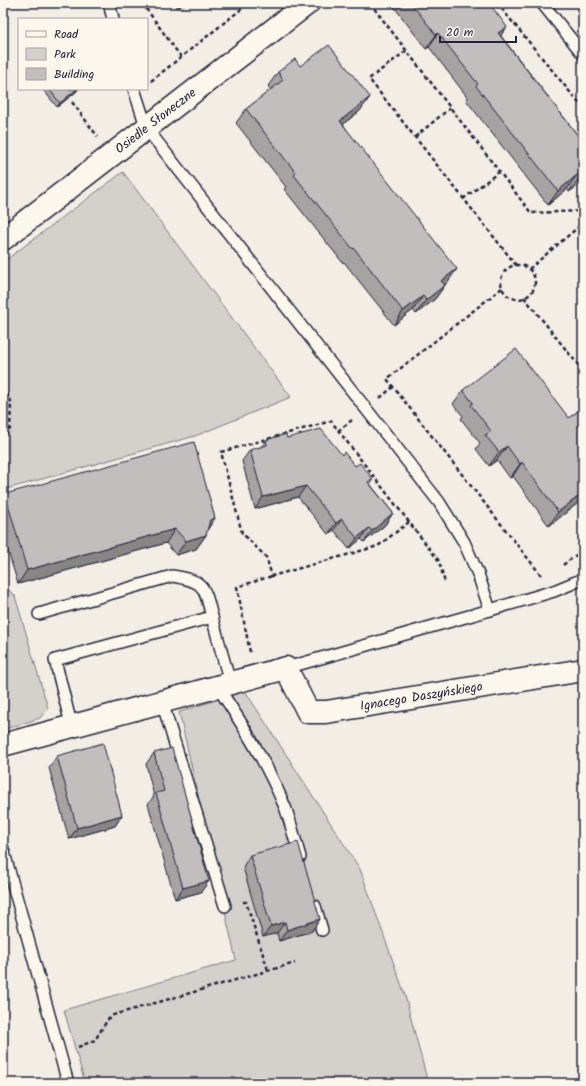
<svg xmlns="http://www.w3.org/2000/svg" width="586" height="1086" font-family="Kalam,sans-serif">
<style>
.green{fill:#d4d1cc;stroke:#7b7a84}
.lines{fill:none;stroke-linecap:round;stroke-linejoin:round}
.service-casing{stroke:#22223b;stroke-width:14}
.minor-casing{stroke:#22223b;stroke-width:25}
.path{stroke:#22223b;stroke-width:2.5;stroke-dasharray:4 3;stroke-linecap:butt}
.service{stroke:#fbf7ec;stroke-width:11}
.minor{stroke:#fbf7ec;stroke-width:22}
.wall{fill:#a7a3a3;stroke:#22223b}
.shaded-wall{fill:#888585;stroke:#22223b}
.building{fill:#c2bebe;stroke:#22223b}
.labels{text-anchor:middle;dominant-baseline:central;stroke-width:3;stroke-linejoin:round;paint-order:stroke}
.street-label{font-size:13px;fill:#22223b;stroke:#fbf7ec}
</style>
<rect width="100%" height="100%" fill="#f2eee5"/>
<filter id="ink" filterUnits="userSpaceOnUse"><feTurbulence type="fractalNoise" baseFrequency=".025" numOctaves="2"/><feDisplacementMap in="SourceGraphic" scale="8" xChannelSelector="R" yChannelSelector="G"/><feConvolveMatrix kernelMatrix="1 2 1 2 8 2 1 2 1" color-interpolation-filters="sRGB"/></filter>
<g filter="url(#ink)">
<g class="green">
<path d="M 123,172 L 291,397 L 195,436 L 3,490 L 3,262 Z"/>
<path d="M 3,584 L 15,596 L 48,708 L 40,718 L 3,730 Z"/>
<path d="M 245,691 L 360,869 L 404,992 L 428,1083 L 85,1083 L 64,1010 L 236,960 L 179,712 Z"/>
</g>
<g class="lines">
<g class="service-casing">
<g id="service">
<path d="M 109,3 L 113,19"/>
<path d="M 542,3 L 583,54"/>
<path d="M 134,89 L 147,129 L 439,502 L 464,542 L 478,574 L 490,610 L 286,668"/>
<path d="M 490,610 L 554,591 L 583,579"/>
<path d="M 39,614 L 172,576 C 205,581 204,586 212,617"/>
<path d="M 217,686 C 243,724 267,764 285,807 C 291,823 295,840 300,857"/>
<path d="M 162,702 L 225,906"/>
<path d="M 72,728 L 55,660 L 212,617 L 230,683"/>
<path d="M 3,849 L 68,1083"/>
<path d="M 315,906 L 322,930"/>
</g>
</g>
<g class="minor-casing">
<g id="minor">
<path id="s1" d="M 3,239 L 308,3"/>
<path id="s2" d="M 3,745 L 286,668 L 308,712 L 326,712 L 583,670"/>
</g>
</g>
<g class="path">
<path d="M 142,3 L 181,57"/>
<path d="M 370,3 L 531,213 L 583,211"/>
<path d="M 497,3 L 583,108"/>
<path d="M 406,51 L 369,79 L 516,265"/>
<path d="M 151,81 L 249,3"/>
<path d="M 72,102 L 98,137"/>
<path d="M 415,137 L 450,108"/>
<path d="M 463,199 L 499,172"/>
<circle cx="518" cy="282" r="17"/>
<path d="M 529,269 L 583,223"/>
<path d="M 502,288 L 387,379 L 541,575"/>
<path d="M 524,297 L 583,371"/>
<path d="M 3,387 L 11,401 L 10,429 L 3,437"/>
<path d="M 380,398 L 393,387"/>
<path d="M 338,431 L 352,420"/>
<path d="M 409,522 L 331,421 L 221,452 L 242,533 L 266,557 L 272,576 L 378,546 L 409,522 L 439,561 L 445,583"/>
<path d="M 563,565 L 583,550"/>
<path d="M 250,652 L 237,587 L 272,576"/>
<path d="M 243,902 L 246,902 L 268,970"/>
<path d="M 78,1047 L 95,1040 L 110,1016 L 295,963"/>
</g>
<use href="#service" class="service"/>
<use href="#minor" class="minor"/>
</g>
<g class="wall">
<path d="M 174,3 L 184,3 L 178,8 Z"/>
<path d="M 393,3 L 489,3 L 501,36 L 583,142 L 583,182 L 569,192 L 567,189 L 548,205 L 466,100 L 468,98 L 429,47 L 426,49 L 392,4 Z"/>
<path d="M 300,66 L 360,111 L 343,124 L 447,283 L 445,285 L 435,299 L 416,314 L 413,310 L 394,325 L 344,262 L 343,263 L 284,189 L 286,187 L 236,123 L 246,109 L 271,90 L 268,86 L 278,72 Z"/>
<path d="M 46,89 L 78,89 L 76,92 L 57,107 L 44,91 Z"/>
<path d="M 463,390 L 569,418 L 583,407 L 583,499 L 549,526 L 513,476 L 510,478 L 497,460 L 489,466 L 476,449 L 480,443 L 461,419 L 463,416 L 453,404 Z"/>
<path d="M 287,438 L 342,455 L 355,466 L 373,479 L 370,484 L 393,513 L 385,525 L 364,542 L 361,539 L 349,549 L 334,530 L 328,534 L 298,497 L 255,509 L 242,461 L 250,450 L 261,447 L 266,440 Z"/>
<path d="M 5,494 L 215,518 L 207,530 L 206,535 L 196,549 L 176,555 L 166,543 L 18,584 L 3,535 L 3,496 Z"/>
<path d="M 154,753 L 201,892 L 175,899 L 148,804 L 154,796 L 146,764 Z"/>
<path d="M 57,756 L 122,815 L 115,826 L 69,839 L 49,768 Z"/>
<path d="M 250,855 L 320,919 L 312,931 L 279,941 L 277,933 L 263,937 L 243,867 Z"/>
</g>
<g class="shaded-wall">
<path d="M 181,3 L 184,3 L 178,8 Z"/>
<path d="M 507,27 L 497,41 L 498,33 Z"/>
<path d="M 438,33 L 429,47 L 426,49 L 436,35 Z"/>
<path d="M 77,89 L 78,89 L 76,92 L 57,107 L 60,103 Z"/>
<path d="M 370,97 L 360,111 L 330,134 L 340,121 Z"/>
<path d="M 577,175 L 567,189 L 548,205 L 558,191 Z"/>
<path d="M 583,175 L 583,182 L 569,192 L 579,178 Z"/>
<path d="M 457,269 L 447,283 L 432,295 L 441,281 Z"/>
<path d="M 445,285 L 435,299 L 416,314 L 426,300 Z"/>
<path d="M 423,296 L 413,310 L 394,325 L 403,311 Z"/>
<path d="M 507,446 L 497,460 L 489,466 L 499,452 Z"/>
<path d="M 522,462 L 513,476 L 510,478 L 520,464 Z"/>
<path d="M 306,486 L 298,497 L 255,509 L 263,497 Z"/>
<path d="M 583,493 L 583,499 L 549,526 L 558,512 Z"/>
<path d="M 393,513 L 385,525 L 364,542 L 372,531 Z"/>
<path d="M 215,518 L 206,532 L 210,520 Z"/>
<path d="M 342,519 L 334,530 L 328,534 L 336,523 Z"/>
<path d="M 369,528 L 361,539 L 349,549 L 357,538 Z"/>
<path d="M 175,529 L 166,543 L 18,584 L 27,570 Z"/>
<path d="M 206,535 L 196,549 L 176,555 L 186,541 Z"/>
<path d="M 122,815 L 115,826 L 69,839 L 77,828 Z"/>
<path d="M 209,881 L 201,892 L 175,899 L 183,888 Z"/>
<path d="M 320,919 L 312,931 L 279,941 L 287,930 Z"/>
<path d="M 285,922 L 277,933 L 263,937 L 271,926 Z"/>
</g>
<g class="building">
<path d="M 411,3 L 489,3 L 507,27 L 498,33 L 583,142 L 583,175 L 579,178 L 577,175 L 558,191 L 476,86 L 478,84 L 438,33 L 436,35 Z"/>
<path d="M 329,45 L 370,97 L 340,121 L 457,269 L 441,281 L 445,285 L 426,300 L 423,296 L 403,311 L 354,248 L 353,249 L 294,175 L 296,173 L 246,109 L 283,80 L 278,72 L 295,59 L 300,66 Z"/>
<path d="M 49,89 L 77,89 L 60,103 Z"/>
<path d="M 516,349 L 569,418 L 583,407 L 583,493 L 558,512 L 522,462 L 520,464 L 507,446 L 499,452 L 485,435 L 491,431 L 471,405 L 473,403 L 463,390 Z"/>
<path d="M 321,429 L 342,455 L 344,452 L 355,466 L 360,463 L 373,479 L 368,482 L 393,513 L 372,531 L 369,528 L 357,538 L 342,519 L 336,523 L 306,486 L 263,497 L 250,450 L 267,445 L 266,440 L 286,434 L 287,438 Z"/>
<path d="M 194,442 L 215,518 L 210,520 L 206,535 L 186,541 L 175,529 L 27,570 L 5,494 Z"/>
<path d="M 103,743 L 122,815 L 77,828 L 57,756 Z"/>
<path d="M 172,748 L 209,881 L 183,888 L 156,793 L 164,791 L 154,753 Z"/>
<path d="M 298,842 L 320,919 L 287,930 L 285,922 L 271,926 L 250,855 Z"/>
</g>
</g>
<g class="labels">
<g class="street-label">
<text stroke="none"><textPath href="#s1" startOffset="193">Osiedle Słoneczne</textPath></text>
<text stroke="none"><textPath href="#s2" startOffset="457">Ignacego Daszyńskiego</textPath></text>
</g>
</g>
<rect width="586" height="1086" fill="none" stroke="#fbf7ec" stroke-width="16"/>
<rect x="8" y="8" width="570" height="1070" fill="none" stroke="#22223b" stroke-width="1.5" filter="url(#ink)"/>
<rect x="18" y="18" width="130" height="72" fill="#fbf7ec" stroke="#a4a2a5"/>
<rect x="26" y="31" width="20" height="6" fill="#fbf7ec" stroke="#a4a2a5"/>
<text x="54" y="38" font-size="12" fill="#22223b">Road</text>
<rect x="26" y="48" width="20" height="12" fill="#d4d1cc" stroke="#a4a2a5"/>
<text x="54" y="58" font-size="12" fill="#22223b">Park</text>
<rect x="26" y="68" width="20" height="12" fill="#c2bebe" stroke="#a4a2a5"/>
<text x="54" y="78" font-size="12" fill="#22223b">Building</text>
<path d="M440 36v6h76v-6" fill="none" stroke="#22223b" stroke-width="2"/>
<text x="446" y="36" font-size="12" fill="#22223b" stroke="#fbf7ec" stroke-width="3" paint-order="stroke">20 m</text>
</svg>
